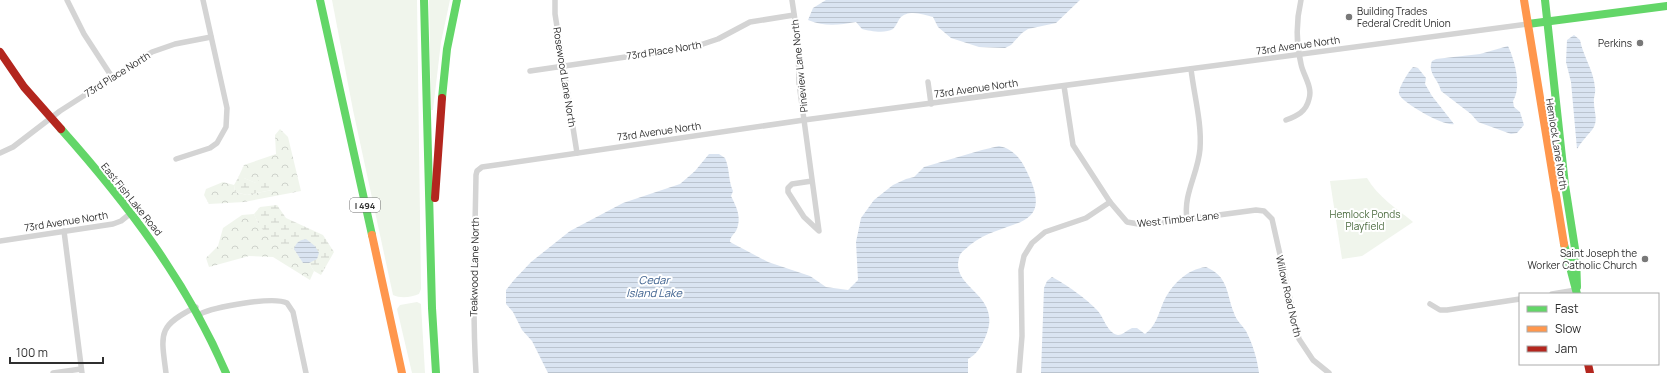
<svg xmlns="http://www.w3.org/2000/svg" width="1667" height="373" font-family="Manrope,sans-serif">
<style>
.green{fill:#f0f5ec}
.forest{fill:url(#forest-crowns)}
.wetland{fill:url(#wetland-marsh)}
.water{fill:url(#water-rules)}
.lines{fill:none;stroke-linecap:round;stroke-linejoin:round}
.street{stroke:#d4d4d4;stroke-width:5.5}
.fast{stroke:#63d668;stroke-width:8}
.slow{stroke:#ff974d;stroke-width:8}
.jam{stroke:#b3261e;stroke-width:8}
.poi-dot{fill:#787878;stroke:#fff;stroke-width:1.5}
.labels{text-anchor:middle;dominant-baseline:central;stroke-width:4;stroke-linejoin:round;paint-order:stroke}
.shield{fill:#fff;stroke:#6d6d6d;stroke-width:1}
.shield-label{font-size:9px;font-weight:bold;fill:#2f2f2f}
.poi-label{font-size:10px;fill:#2f2f2f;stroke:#fff;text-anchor:end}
.street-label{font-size:10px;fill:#2f2f2f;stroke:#fff}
.park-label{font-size:10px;fill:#4a6a3d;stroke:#fff}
.water-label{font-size:11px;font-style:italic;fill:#3f628f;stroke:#fff}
</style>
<defs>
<pattern id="forest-crowns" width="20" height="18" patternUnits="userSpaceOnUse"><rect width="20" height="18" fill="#f0f5ec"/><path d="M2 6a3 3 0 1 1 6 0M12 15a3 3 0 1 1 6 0" fill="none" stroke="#ced2cb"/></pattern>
<pattern id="wetland-marsh" width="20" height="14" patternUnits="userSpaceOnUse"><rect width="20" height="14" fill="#f0f5ec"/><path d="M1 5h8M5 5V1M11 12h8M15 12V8" fill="none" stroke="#ced2cb"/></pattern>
<pattern id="water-rules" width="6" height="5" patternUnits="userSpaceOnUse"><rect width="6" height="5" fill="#dae4f1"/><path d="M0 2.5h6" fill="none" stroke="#bbc4cf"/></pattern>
</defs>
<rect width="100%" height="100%" fill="#fff"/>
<g class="green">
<path d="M 332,0 L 417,0 L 421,289 L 419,294 C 412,297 401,299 393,295 L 353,110 Z"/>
<path d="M 429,0 L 450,0 L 441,42 L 433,110 L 431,110 Z"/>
<path d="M 1367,178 C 1378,197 1396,208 1413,222 L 1362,256 L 1342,259 L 1330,181 Z"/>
<path d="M 417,302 L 421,304 L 425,373 L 412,373 L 397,309 L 400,305 Z"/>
</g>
<g class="forest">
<path d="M 280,129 L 288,137 L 301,191 L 244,202 L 209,204 L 204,195 L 206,189 L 223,182 L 234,185 L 235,192 L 247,195 L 272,190 L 244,178 L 238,178 L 244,165 L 276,154 L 275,135 Z"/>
<path d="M 254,214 L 258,223 L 294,249 L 303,263 L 309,263 L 314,271 L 310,280 L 273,257 L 249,256 L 209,267 L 206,258 L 218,246 L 223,228 L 242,215 Z"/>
</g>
<g class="wetland">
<path d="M 262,177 L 267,178 L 275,184 L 272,190 L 247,195 L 235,192 L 234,185 L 238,178 L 244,178 L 256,183 Z"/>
<path d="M 277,205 L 286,218 L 323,235 L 334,252 L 321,275 L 314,271 L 309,263 L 303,263 L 294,249 C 276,248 260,230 254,214 L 260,207 Z"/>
</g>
<g class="water">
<path d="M 826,0 L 1080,0 L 1056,23 L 1028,29 L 1022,33 L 1011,45 L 1005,48 L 979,47 L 951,38 L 938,27 L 933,17 C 923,14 908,9 900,18 C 898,21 896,26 893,29 C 885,34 870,31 862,29 L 856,22 C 839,25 825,27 808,20 L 813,8 Z"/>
<path d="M 1574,35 L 1580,40 C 1583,56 1594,71 1595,88 C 1596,93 1593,98 1594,103 C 1594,112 1599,121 1592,130 C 1587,136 1581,142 1577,149 L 1571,82 L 1566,62 L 1567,40 Z"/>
<path d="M 1508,46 C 1515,61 1522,87 1513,101 L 1514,107 L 1520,112 L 1524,125 L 1517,133 L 1511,134 L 1478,122 L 1471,114 L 1441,91 C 1439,80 1427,73 1432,61 L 1436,59 L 1480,54 Z"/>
<path d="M 1413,67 L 1418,68 L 1426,78 L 1425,84 L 1432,96 L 1454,124 C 1445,127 1402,103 1399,94 C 1398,88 1409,71 1413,67 Z"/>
<path d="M 999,146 C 1010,148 1019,156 1024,166 C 1060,234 1006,216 970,245 C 965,250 960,252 959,258 C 950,289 1005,294 985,338 C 981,347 977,354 968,359 L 968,373 L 548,373 L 532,341 L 522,330 L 513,312 L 506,304 L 506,290 L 514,280 L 531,262 L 570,231 L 623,203 L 680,184 L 695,171 L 709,154 L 719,154 L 725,158 C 730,169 728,180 733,191 L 731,196 C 737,208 742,218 736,231 C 733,235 730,237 730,242 L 768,262 L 810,276 L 826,287 L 848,290 L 858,280 L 856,242 L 861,218 L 874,200 L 893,185 L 906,179 L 914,177 L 924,167 L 982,150 Z"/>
<path d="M 306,239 L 315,246 L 319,253 L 317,259 L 309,263 L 303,263 L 294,249 C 296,242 300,240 306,239 Z"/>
<path d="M 1206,267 C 1229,277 1226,293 1234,313 C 1236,320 1242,325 1246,331 C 1253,345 1257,358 1259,373 L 1041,373 L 1044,288 L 1047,281 L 1052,277 C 1064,283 1087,299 1097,310 C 1104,317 1107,333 1118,335 C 1123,335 1127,330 1132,328 L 1137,328 L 1145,334 C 1156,326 1158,315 1163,303 C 1171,285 1187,269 1206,267 Z"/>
</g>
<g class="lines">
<g class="street">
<path d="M 67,0 L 84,34 L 112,77"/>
<path d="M 555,0 L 555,14 L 577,153"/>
<path d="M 792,0 L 798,40 L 799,83 L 819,231 L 804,217 L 788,192 L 788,188 L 792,184 L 812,181"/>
<path d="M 530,71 L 694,47 L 718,39 L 750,22 L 794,15"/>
<path d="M 928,82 L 931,104"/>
<path d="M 1064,86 L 1073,145 L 1110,202 L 1127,222 L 1144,225 L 1256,210 L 1264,211 L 1272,219 L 1299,339 L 1313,360 L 1329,373"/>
<path d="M 1286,120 C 1297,116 1306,112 1309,99 C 1313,87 1303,75 1301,64 C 1296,43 1296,21 1301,0"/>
<path d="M 0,153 L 13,147 L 60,111 L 152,52 L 175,44 L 211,37"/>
<path d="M 176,159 L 210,148 L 217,143 L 226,127 L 227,108 L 203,0"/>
<path d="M 1187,219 C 1183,194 1198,174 1200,149 C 1202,123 1194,95 1191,69"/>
<path d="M 64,231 L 82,373"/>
<path d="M 0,241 L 113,224 L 121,221 L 131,213"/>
<path d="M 1552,294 L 1576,290"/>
<path d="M 1430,304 L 1440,310 L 1447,310 L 1520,299"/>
<path d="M 200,314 C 214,307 273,296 287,303 L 293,312 L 306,373"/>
<path d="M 53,373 L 81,369"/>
<path d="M 166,373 C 161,334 157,326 196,307"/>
<path d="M 476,373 C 472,307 475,241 476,175 L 477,171 L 482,167 L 804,120 L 1528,24"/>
<path d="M 1019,373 L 1022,336 L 1021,270 L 1024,256 L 1032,243 L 1045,232 L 1086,218 L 1110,202"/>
</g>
<g class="fast">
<path d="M 320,0 L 372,235"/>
<path d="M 424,0 L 432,308 L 436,373"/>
<path d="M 1545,0 L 1565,185 L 1576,255 L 1577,287"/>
<path d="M 1528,24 L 1667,6"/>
<path d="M 442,98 L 447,49 L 457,0"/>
<path d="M 61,129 C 127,203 187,282 226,373"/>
<path d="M 1564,244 L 1577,294"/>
</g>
<g class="slow">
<path d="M 1524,0 L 1564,244"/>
<path d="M 372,235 L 402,373"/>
</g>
<g class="jam">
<path d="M 0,52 L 24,87 L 61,129"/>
<path d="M 435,198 L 442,98"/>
<path d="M 1588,364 L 1590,373"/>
</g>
</g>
<g class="poi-dot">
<circle cx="1349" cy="17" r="4"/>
<circle cx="1640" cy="43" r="4"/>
<circle cx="1645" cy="259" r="4"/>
</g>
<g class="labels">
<rect class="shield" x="350" y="198" width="30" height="14" rx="3"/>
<g class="shield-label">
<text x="365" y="205">I 494</text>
</g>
<g class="poi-label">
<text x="1357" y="11" text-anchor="start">Building Trades<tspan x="1357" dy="12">Federal Credit Union</tspan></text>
<text x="1632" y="43">Perkins</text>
<text x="1637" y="253">Saint Joseph the<tspan x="1637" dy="12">Worker Catholic Church</tspan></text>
</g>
<g class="street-label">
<text transform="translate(1298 45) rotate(-8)">73rd Avenue North</text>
<text transform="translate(664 50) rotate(-9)">73rd Place North</text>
<text transform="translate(799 66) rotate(-96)">Pineview Lane North</text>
<text transform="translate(117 74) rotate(-32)">73rd Place North</text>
<text transform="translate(565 77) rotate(81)">Rosewood Lane North</text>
<text transform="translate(976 88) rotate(-8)">73rd Avenue North</text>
<text transform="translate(659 131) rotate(-8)">73rd Avenue North</text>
<text transform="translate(1557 144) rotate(81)">Hemlock Lane North</text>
<text transform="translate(132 199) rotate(51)">East Fish Lake Road</text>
<text transform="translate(1178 219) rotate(-6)">West Timber Lane</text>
<text transform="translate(66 221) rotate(-9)">73rd Avenue North</text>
<text transform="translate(474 267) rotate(-89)">Teakwood Lane North</text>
<text transform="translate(1289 296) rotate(77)">Willow Road North</text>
</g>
<g class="park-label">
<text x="1365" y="214">Hemlock Ponds<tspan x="1365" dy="12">Playfield</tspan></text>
</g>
<g class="water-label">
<text x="654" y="279">Cedar<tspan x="654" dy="13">Island Lake</tspan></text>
</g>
</g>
<rect x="1519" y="293" width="140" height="72" fill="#ffffff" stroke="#acacac"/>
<rect x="1527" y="306" width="20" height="6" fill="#63d668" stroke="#acacac"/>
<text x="1555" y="313" font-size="12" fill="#2f2f2f">Fast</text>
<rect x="1527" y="326" width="20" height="6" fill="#ff974d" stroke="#acacac"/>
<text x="1555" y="333" font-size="12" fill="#2f2f2f">Slow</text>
<rect x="1527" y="346" width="20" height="6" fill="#b3261e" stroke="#acacac"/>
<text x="1555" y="353" font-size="12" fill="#2f2f2f">Jam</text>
<path d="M10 357v6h93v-6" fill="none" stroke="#2f2f2f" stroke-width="2"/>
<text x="16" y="357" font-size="12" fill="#2f2f2f" stroke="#ffffff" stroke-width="3" paint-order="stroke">100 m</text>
</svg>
